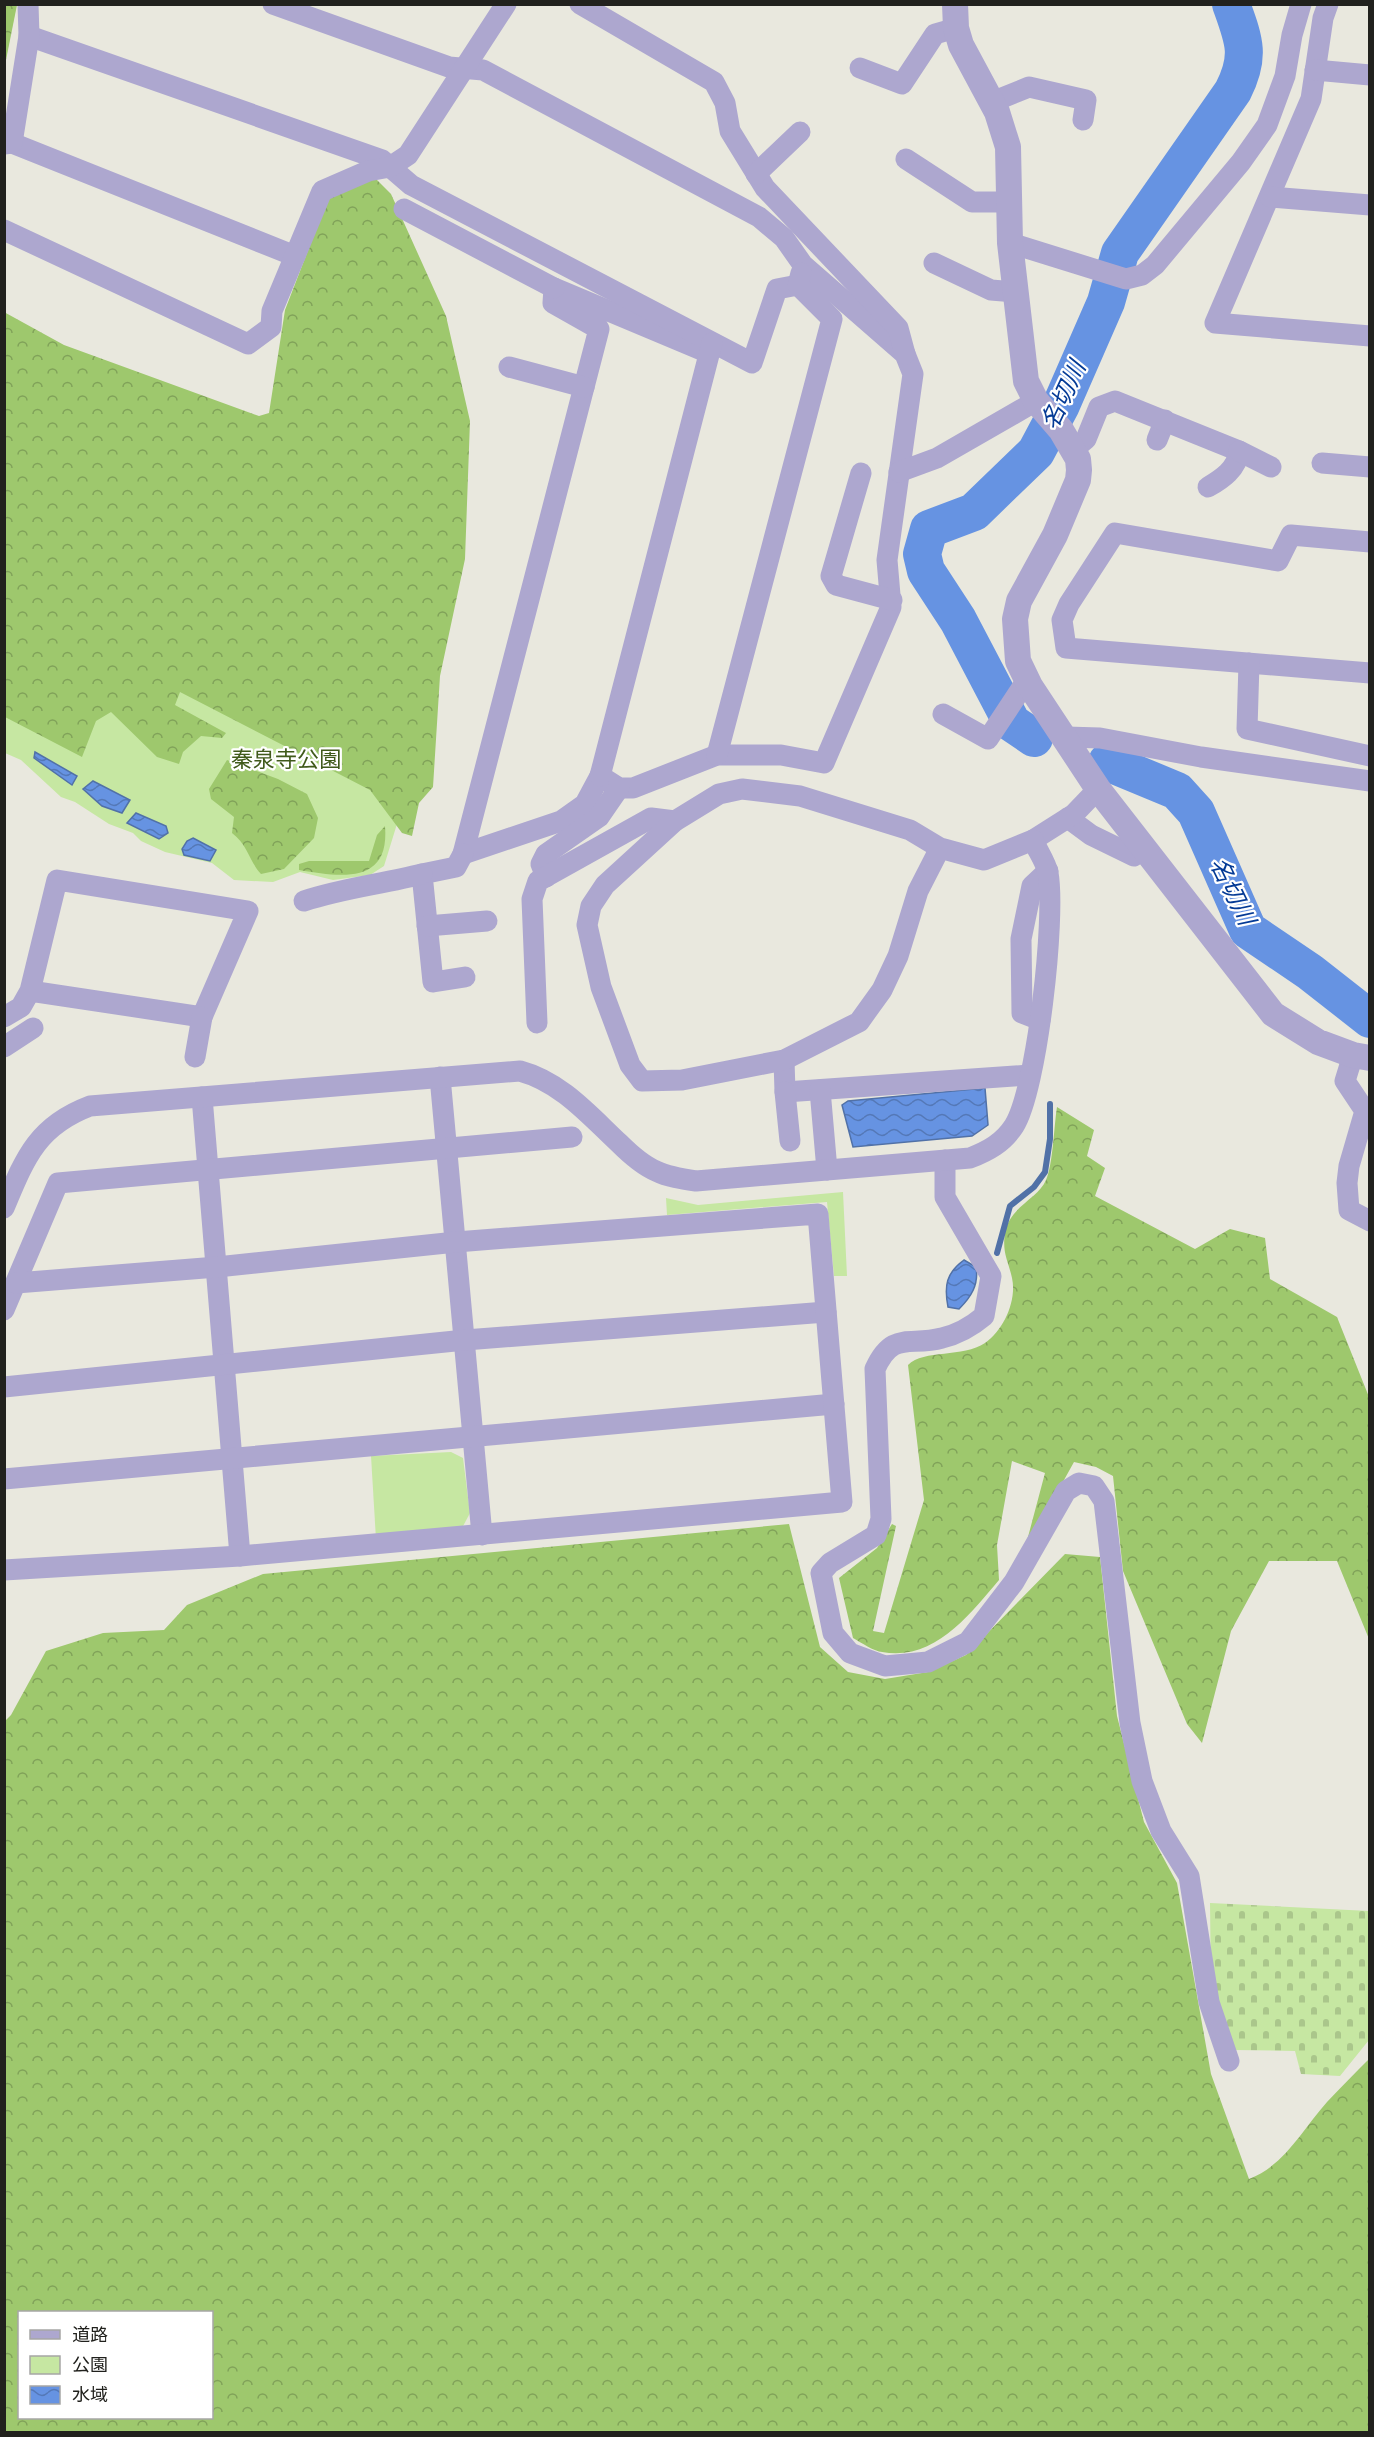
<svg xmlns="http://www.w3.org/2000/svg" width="1374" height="2437" font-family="Cabin,'Noto Sans JP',sans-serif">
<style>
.green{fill:#c6e7a2}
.forest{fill:url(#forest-crowns);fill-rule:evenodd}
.cemetery{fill:url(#cemetery-stones)}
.water{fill:url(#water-waves);stroke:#5171a7;stroke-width:1.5}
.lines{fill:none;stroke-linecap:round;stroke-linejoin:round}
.stream{stroke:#5171a7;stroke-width:6}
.river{stroke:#6693e2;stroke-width:38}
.minor{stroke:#ada7cf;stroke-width:21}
.tertiary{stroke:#ada7cf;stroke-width:26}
.labels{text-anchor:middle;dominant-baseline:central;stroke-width:4.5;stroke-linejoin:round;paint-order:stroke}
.park-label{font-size:22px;fill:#405a1b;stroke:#fff}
.water-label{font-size:24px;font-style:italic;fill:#043a95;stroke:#fff}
</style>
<defs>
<pattern id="forest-crowns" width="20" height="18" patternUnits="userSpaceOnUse" patternTransform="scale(1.5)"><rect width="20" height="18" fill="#9ec86d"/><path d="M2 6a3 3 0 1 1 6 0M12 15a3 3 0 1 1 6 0" fill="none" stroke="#80a259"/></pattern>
<pattern id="cemetery-stones" width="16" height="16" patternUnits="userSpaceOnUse" patternTransform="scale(1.5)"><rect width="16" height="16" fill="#c6e7a2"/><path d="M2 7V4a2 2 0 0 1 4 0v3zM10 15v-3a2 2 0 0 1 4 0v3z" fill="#aac68b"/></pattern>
<pattern id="water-waves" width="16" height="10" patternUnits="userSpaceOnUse" patternTransform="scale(1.5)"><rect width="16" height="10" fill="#6693e2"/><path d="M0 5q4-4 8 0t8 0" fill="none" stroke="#5478b7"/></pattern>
</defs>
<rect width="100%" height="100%" fill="#e9e8de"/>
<g class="green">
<path d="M 4,609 L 211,668 L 401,811 L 384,866 L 370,875 L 333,880 L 300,872 L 273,882 L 234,880 L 212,863 L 165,852 L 141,841 L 133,833 L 109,824 L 75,802 L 61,797 L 21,760 L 5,753 Z"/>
<path d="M 843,1192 L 847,1276 L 834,1276 L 827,1202 L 667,1215 L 666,1198 L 698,1205 Z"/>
<path d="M 451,1452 L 463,1458 L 470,1513 L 461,1530 L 376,1539 L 371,1456 Z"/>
</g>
<g class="forest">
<path d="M 5,4 L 17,5 L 5,65 L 4,5 Z"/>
<path d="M 375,178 L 391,194 L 446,316 L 470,421 L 465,559 L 440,676 L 433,787 L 419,803 L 412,836 L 402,833 L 370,790 L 180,692 L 175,705 L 226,733 L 222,738 L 201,736 L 183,752 L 179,764 L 157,757 L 111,712 L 96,721 L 82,757 L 5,717 L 4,312 L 64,345 L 259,416 L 269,413 L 285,310 L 329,196 Z"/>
<path d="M 227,760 L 278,779 L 307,794 L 318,818 L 314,838 L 284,869 L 261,874 C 249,861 248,845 232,833 L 234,817 L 211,799 L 209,789 Z"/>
<path d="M 385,826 C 390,885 341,877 299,870 L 299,864 L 309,861 L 369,861 L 377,835 Z"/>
<path d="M 1057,1107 L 1094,1130 L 1087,1156 L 1105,1168 L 1095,1196 L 1195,1249 L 1230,1229 L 1265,1238 L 1270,1279 L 1337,1317 L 1369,1397 L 1369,1639 L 1337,1561 L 1269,1561 L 1231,1631 L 1202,1743 L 1187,1724 L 1123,1571 L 1113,1476 L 1096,1467 L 1074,1462 L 1024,1552 L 1045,1473 L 1012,1461 L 997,1545 L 999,1580 C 970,1614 934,1662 882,1652 C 873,1651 862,1643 853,1638 L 839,1578 L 877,1548 L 892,1524 L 896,1526 L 873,1631 L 884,1633 L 924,1500 L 908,1365 C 924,1349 963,1358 985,1343 C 1004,1330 1017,1300 1012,1278 C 1008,1260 1002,1253 1005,1233 C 1009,1207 1039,1198 1046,1180 C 1053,1165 1054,1125 1057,1107 Z"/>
<path d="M 789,1524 L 820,1647 L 848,1672 L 885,1679 L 928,1672 L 966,1655 L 1065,1554 L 1100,1557 L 1117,1716 L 1144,1822 L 1177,1883 L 1211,2074 L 1249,2179 C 1285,2165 1302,2130 1327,2102 C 1341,2087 1355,2073 1369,2059 L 1369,2432 L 5,2432 L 4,1722 L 11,1715 L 46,1651 L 103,1633 L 164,1630 L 187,1605 L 263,1574 ZM 20,2312 L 212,2312 L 212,2418 L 20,2418 Z"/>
</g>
<path class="cemetery" d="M 1210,1903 L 1369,1911 L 1369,2040 L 1340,2076 L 1301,2074 L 1295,2051 L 1234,2050 L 1211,1985 Z"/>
<g class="water">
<path d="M 35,752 L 77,776 L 72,785 L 34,758 Z"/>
<path d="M 93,781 L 130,800 L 122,813 L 102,806 L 83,789 Z"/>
<path d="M 136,813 L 166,826 L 168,833 L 159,839 L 127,823 Z"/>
<path d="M 193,838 L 216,850 L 210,861 L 184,855 L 182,849 L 187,841 Z"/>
<path d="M 985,1088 L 988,1125 L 972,1136 L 853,1147 L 842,1105 L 848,1101 Z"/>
<path d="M 964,1260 L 976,1267 C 979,1285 971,1297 959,1309 L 948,1307 C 944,1286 946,1273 964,1260 Z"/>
</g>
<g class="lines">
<path class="stream" d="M 997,1253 L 1010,1206 L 1034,1187 L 1045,1172 L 1050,1139 L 1050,1104"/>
<g class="river">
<path d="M 1034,738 L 1012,723 L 958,620 L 926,571 L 922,554 L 929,529 L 974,512 L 1036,452 L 1061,405 L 1106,302 L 1120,253 L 1233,91 C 1251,56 1244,40 1231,4"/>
<path d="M 1107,762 L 1177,791 L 1196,812 L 1248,930 L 1310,972 L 1370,1019"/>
</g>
<g class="minor">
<path d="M 273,4 L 449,67 L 483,70 L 759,217 L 784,238 L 803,265 L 905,354 L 913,374 L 887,560 L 891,607 L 824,763 L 781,755 L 717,755 L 633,788 L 619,788 L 600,776 L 585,804 L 561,821 L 463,854 L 599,329 L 553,303 L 554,288 L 709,353"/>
<path d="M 580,4 L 714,82 L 725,103 L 730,131 L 765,188 L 898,328 L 905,354"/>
<path d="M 1328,4 L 1323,18 L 1311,99 L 1215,323 L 1370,336"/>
<path d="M 29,36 L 382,160 L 411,185 L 752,363 L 777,289 L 798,285"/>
<path d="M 860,68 L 902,84 L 935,34 L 956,28"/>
<path d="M 1315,70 L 1370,75"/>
<path d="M 992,102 L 1029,87 L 1086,100 L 1083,120"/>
<path d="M 12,143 L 295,256"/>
<path d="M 4,144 L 12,143 L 29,36 L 28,4"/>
<path d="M 906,159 L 972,202 L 1009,202"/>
<path d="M 756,174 L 800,132"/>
<path d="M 1270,197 L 1370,205"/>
<path d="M 404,209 L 554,288"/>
<path d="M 4,230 L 248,344 L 271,327 L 272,311 L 322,191 L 368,171 L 390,167 L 408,155 L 506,4"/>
<path d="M 1010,243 L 1126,279 L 1142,275 L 1155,265 L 1241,162 L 1267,125 L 1285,76 L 1292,35 L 1301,4"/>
<path d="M 934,263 L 991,290 L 1015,292"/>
<path d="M 509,367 L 584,387"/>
<path d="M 1157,440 L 1165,420"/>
<path d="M 1073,450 L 1086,439 L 1099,407 L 1115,401 L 1239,451 C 1237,469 1222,479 1208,487"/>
<path d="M 1239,451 L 1271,467"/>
<path d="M 1322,463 L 1370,467"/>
<path d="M 899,472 L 937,458 L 1036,401"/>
<path d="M 861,473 L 831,576 L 836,585 L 892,600"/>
<path d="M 1370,542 L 1291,535 L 1278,561 L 1115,533 L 1069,604 L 1062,620 L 1066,648 L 1370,673"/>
<path d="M 1249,663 L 1247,729 L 1370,756"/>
<path d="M 943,714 L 988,739 L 1027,680"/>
<path d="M 1066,737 L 1100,738 L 1201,757 L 1370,781"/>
<path d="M 717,755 L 832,319 L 798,285 L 801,273"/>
<path d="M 600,776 L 712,343"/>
<path d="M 1068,818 L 1091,835 L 1134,856"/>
<path d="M 1033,840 L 1074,814 L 1098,789"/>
<path d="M 463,854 L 456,867 L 422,874 L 433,982 L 465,977"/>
<path d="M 546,877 L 541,864 L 546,854 L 599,817 L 619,788"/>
<path d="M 304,901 C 343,888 383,884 422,874"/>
<path d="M 427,926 L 487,921"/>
<path d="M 4,1017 L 21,1007 L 30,991 L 57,880 L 248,911 L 202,1017 L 30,991"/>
<path d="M 1040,1020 L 1022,1013 L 1021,939 L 1032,886 L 1048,871"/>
<path d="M 537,1023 L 532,899 L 538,881 L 651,818 L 675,821"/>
<path d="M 4,1047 L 33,1028"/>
<path d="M 1353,1055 L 1345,1081 L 1365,1111 L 1349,1166 L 1347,1183 L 1349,1210 L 1370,1221"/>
<path d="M 195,1057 L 202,1017"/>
<path d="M 784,1060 L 785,1092 L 1030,1075"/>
<path d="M 440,1077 L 482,1535"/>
<path d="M 820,1090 L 827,1170"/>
<path d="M 785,1092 L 790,1141"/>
<path d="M 202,1097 L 240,1556"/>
<path d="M 945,1160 L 945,1197 L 991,1276 L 984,1316 C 971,1327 959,1334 942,1338 C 909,1347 893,1330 875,1369 L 881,1519 L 876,1535 L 830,1563 L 821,1573 L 833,1633 L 850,1653 L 885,1666 L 928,1662 L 968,1642 L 1014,1582 L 1066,1491 L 1079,1483 L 1094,1486 L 1104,1501 L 1130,1723 L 1142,1781 L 1161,1831 L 1189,1876 L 1209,2002 L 1229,2061"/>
<path d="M 4,1208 C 25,1158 37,1126 90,1106 L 520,1071 C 561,1082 589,1115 619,1143 C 630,1154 642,1165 656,1171 C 668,1177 682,1179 696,1181 L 970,1158 C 988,1151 1003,1143 1014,1126 C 1037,1090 1056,917 1048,873 C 1046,862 1037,850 1033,840 L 984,860 L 940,848 L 910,830 L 800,796 L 742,789 L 719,794 L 675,821 L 605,885 L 591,906 L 587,925 L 601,987 L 630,1065 L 642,1081 L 682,1080 L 784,1060 L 859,1022 L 882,990 L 898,956 L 918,891 L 940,848"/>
<path d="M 4,1310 L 58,1183 L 572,1137"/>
<path d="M 4,1387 L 465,1340 L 826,1312"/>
<path d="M 4,1479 L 834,1404"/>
<path d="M 4,1570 L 240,1556 L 842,1502 L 818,1214 L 456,1242 L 217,1267 L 16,1283"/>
</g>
<path class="tertiary" d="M 955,4 L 956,28 L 961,45 L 997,112 L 1008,147 L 1010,243 L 1026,381 L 1036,401 L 1061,430 L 1078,459 L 1079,470 L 1078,480 L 1055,535 L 1019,601 L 1015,619 L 1018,661 L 1030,686 L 1098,789 L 1273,1014 L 1318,1042 L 1353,1055 L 1370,1058"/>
</g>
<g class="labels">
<g class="park-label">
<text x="286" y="759">秦泉寺公園</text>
</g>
<g class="water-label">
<text transform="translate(1063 395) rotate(-65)">名切川</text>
<text transform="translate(1233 891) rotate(64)">名切川</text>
</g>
</g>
<rect width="1374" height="2437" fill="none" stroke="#21211d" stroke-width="12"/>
<rect x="18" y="2311" width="195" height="108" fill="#ffffff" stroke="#a6a6a5" stroke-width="1.5"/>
<rect x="30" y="2330" width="30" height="9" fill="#ada7cf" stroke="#a6a6a5" stroke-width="1.5"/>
<text x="72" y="2341" font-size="18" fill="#21211d">道路</text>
<rect x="30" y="2356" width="30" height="18" fill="#c6e7a2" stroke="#a6a6a5" stroke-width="1.5"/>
<text x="72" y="2371" font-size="18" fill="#21211d">公園</text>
<rect x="30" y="2386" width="30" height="18" fill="url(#water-waves)" stroke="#a6a6a5" stroke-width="1.5"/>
<text x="72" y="2401" font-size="18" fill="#21211d">水域</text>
</svg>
